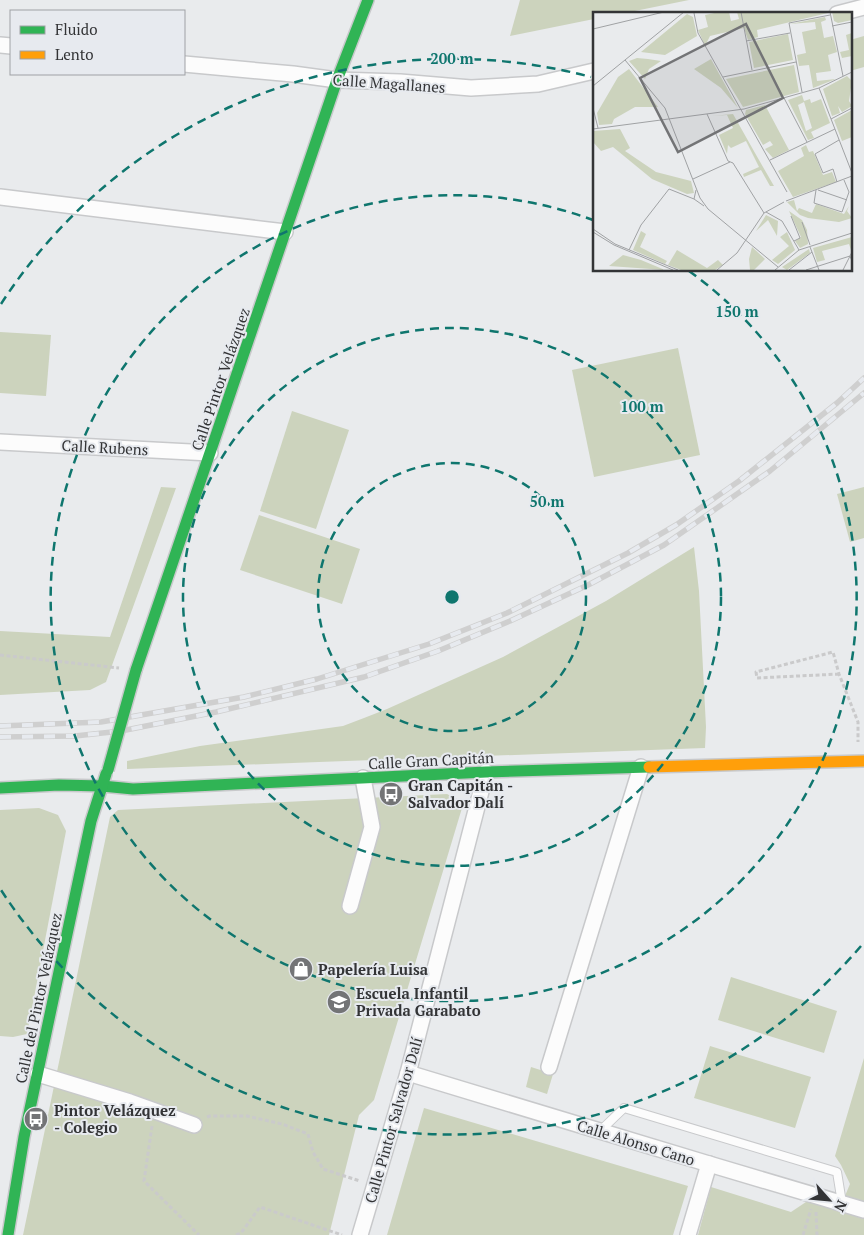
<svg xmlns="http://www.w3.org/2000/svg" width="864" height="1235" font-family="'PT Serif',serif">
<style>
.green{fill:#ccd3bd}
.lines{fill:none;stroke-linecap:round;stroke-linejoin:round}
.lane-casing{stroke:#c8c9cb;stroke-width:10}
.street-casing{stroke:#c8c9cb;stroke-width:18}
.fast-casing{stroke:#c8c9cb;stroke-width:14}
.slow-casing{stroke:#c8c9cb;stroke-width:14}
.path{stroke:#cacacb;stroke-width:3;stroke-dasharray:4 2.5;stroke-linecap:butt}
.lane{stroke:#fcfcfc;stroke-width:8}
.street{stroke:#fcfcfc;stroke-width:15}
.fast{stroke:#30b455;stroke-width:11}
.slow{stroke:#ff9f0a;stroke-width:11}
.rail-casing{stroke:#cfcfcf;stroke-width:5.5}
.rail{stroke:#e7eaef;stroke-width:4;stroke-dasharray:11;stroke-linecap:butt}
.fast-bridge-casing{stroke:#c8c9cb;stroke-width:14;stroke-linecap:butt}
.fast-bridge{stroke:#30b455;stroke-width:11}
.ring{fill:none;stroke:#0f766e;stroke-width:2.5;stroke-dasharray:9 6}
.labels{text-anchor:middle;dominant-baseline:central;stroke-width:4;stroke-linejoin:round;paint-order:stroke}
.street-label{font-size:15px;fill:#333436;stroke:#e7eaef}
.poi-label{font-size:15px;font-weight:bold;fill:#333436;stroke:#e7eaef;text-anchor:start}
.inset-road{fill:none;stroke:#a0a2a4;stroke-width:1}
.view{fill:#737476;fill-opacity:0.15;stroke:#737476;stroke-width:2.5}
.inset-edge{fill:none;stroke:#333436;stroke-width:2.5}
.centre{fill:#0f766e;stroke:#e7eaef;stroke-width:2.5}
.ring-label{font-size:15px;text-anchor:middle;font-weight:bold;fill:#0f766e;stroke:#e7eaef;stroke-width:4;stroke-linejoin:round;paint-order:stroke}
</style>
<rect width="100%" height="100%" fill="#e9ebed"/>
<g class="green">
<path d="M 520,0 L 689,0 L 620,14 L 594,14 L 594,19 L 510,36 Z"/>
<path d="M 864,36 L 864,67 L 850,71 L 850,40 Z"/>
<path d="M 0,332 L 51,335 L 46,396 L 0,393 Z"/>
<path d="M 678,348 L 700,455 L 594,477 L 572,370 Z"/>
<path d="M 292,411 L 349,430 L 316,529 L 260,511 Z"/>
<path d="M 161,487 L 176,488 L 106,682 L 90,690 L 0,695 L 0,631 L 110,637 Z"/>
<path d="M 864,487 L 864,538 L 850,542 L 837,494 Z"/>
<path d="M 259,515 L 360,549 L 342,604 L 240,570 Z"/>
<path d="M 694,547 L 699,591 L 706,727 L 705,748 L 127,769 L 127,761 L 200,746 L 343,726 L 364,718 L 387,709 L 503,657 L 606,601 Z"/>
<path d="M 447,794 L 459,800 L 462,808 L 374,1100 L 359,1115 L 329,1235 L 23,1235 L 110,817 L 118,810 Z"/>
<path d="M 39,808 L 58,815 L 66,831 L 27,1034 L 13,1037 L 0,1036 L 0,810 Z"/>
<path d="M 731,977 L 837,1011 L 824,1053 L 718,1020 Z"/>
<path d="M 710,1046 L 811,1077 L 795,1128 L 694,1098 Z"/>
<path d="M 864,1058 L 864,1235 L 698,1235 L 711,1187 L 791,1212 L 815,1196 L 842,1203 L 850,1184 L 841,1165 L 835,1156 Z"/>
<path d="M 531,1067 L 553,1074 L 547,1094 L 526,1087 Z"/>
<path d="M 424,1108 L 688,1186 L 673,1235 L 387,1235 Z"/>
</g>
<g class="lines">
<g class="lane-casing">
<path id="lane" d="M 600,1131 L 624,1108 L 837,1172 L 842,1203"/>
</g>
<g class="street-casing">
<g id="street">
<path d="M 837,14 L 864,7"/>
<path d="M 0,45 L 11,46"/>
<path d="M 184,64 L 293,74 L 337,80 L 400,82 L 471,88 L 538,84 L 594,71"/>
<path d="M 0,197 L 285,232"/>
<path d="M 0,442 L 210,453"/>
<path d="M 350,906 L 372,827 L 363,778"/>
<path d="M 549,1067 L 641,767"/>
<path d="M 408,1073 L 709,1164 L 864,1210"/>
<path d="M 38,1074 L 130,1102 L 194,1125"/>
<path d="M 360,1235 L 408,1073 L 486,772"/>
<path d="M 688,1235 L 709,1164"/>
</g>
</g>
<g class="fast-casing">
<g id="fast">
<path d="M 136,670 L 337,80 L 368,0"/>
<path d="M 0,788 L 59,785 L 102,786 L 133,789 L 486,772 L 649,767"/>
<path d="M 8,1235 L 24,1137 L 91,821 L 106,774"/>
</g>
</g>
<g class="slow-casing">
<path id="slow" d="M 649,767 L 864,761"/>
</g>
<g class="path">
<path d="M 0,655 L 119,668"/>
<path d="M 839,674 L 757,678 L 756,672 L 833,652 L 839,674 L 858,722 L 858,742"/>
<path d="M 207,1117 L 210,1116 L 247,1116 L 282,1124 L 308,1134 L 313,1152 L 323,1169 L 360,1181"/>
<path d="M 152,1126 L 144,1181 L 199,1235"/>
<path d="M 816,1212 L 817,1235"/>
<path d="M 236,1235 L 241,1233 L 260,1207 L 342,1235"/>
<path d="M 803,1235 L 811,1209"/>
</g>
<use href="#lane" class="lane"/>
<use href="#street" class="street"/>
<use href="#fast" class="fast"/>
<use href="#slow" class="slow"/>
<g class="rail-casing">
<g id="rail">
<path d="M 0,726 L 101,722 L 244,697 L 317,679 L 429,644 L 507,613 L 628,553 L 676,525 L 739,481 L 837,403 L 864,378"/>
<path d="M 0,737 L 75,736 L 121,731 L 216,712 L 364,677 L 438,651 L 510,621 L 588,585 L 664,545 L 770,471 L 864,393"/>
</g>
</g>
<use href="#rail" class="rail"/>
<g class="fast-bridge-casing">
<path id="fast-bridge" d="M 108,770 L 136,670"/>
</g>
<use href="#fast-bridge" class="fast-bridge"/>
</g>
<g class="ring">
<circle cx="452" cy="597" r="134"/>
<circle cx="452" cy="597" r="269"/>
<path d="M689 271A403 403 0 1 1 593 220"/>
<path d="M861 946A538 538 0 0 1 1 890M1 304A538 538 0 0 1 591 77"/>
</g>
<defs>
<g id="bus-disc" transform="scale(1.25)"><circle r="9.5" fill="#737476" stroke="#e7eaef"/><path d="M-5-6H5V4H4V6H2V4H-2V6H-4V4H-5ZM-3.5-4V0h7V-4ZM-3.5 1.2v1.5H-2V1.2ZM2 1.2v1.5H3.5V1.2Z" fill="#fff"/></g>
<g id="shop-disc" transform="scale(1.25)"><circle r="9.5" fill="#737476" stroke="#e7eaef"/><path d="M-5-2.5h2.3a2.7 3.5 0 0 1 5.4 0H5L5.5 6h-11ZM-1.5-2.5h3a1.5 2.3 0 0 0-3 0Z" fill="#fff"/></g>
<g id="school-disc" transform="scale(1.25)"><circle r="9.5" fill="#737476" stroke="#e7eaef"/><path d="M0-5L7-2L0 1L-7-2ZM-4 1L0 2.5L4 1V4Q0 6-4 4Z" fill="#fff"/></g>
</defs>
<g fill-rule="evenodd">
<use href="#bus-disc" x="391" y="794"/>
<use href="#shop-disc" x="301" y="969"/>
<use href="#school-disc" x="339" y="1002"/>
<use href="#bus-disc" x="36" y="1119"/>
</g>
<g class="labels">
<g class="street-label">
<text transform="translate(389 83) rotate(4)">Calle Magallanes</text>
<text transform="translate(220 379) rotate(-71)">Calle Pintor Velázquez</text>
<text transform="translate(105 447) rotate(3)">Calle Rubens</text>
<text transform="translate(431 760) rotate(-3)">Calle Gran Capitán</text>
<text transform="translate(38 998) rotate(-78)">Calle del Pintor Velázquez</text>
<text transform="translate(393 1120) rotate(-74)">Calle Pintor Salvador Dalí</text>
<text transform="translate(636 1142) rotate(17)">Calle Alonso Cano</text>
</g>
<g class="poi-label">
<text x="408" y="785">Gran Capitán -<tspan x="408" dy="17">Salvador Dalí</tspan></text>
<text x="318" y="969">Papelería Luisa</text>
<text x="356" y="993">Escuela Infantil<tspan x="356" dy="17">Privada Garabato</tspan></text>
<text x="54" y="1110">Pintor Velázquez<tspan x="54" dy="17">- Colegio</tspan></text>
</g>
</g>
<g transform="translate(593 12)">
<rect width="259" height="259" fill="#e9ebed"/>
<path d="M 126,0 L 136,0 L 138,9 L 146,7 L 144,0 L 235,1 L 164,18 L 165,25 L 155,28 L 151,16 L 117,24 L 112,34 L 105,18 L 115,15 L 112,3 ZM 239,0 L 259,0 L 259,8 L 245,11 L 241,9 ZM 94,2 L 100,5 L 104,24 L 72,43 L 48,40 ZM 232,5 L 233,8 L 228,10 L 231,26 L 240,24 L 244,40 L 235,43 L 238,59 L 223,61 L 224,69 L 243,67 L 220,76 L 216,53 L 206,54 L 204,43 L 213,41 L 209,20 L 223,17 L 222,10 L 197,12 ZM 259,21 L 259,44 L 249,46 L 247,40 L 256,38 L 253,23 ZM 195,22 L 200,48 L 161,56 L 156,30 ZM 44,46 L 55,47 L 68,49 L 56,57 L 52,67 L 36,49 ZM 118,47 L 145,96 L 128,76 L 101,57 ZM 201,53 L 206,80 L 150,95 L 133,67 ZM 36,57 L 65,95 L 42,95 L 21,107 L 19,112 L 6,113 L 4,101 L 25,65 ZM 254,64 L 259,69 L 256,89 L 259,94 L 249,100 L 245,94 L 247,101 L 239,104 L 230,77 ZM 209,83 L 211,89 L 217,87 L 218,91 L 228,87 L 237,111 L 218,120 L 221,126 L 215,128 L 195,88 ZM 211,90 L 219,116 L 213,119 L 205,93 ZM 172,93 L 196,138 L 180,146 L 172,137 L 180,133 L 177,129 L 170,133 L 152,102 L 153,98 ZM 259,98 L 259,125 L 249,129 L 241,108 ZM 140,102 L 162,141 L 181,174 L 177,174 L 168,158 L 151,165 L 150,162 L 166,155 L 153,129 L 138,136 L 135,133 L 134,142 L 126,123 L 140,116 L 134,103 L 119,104 ZM 27,117 L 37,136 L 32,139 L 35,141 L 63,160 L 98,169 L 101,181 L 94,182 L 59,167 L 20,135 L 8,139 L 0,130 L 0,119 ZM 213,133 L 216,140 L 220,139 L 230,163 L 239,160 L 243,170 L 200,185 L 185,159 L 211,144 L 208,136 ZM 201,188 L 204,199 L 206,196 L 219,201 L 223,192 L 251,202 L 256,194 L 254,199 L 259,206 L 246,210 L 215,206 L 207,203 L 194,190 ZM 196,199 L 209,208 L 214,218 L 215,232 L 207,236 L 202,229 L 208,225 ZM 173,203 L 185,209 L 184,224 L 175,208 L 163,219 ZM 48,219 L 53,222 L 47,235 L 74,249 L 72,252 L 40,238 ZM 194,220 L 202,238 L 185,252 L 179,248 L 196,234 L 187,225 ZM 259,225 L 258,238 L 256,232 L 229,239 L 232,248 L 224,250 L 220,236 ZM 159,235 L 172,247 L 161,258 L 157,258 L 156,247 ZM 216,237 L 217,241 L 194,258 L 189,255 ZM 84,238 L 114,256 L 125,248 L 130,253 L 122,258 L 88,258 L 75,253 ZM 30,243 L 48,248 L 72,258 L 16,254 Z" fill="#ccd3bd" fill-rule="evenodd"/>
<path class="inset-road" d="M 148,0 L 159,58M 237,0 L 250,64M 101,1 L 105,21 L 194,180M 239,14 L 259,10M 0,17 L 71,0M 153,29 L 197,21M 32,48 L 72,96 L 107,186 L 115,197M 130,65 L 203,50M 0,74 L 91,0M 226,76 L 259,161M 209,80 L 196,11 L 237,3M 191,86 L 214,130M 0,96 L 5,116M 114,102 L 135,149 L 140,151 L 171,201M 238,107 L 259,96M 0,117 L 151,97 L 226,76 L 259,60M 177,148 L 242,117M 100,167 L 137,150M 244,170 L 240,157 L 230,161 L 222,142 L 246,128M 103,178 L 101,187 L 111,194M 223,178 L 221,191 L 249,200 L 256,180 L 251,168M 225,178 L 254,188M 193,189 L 259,164M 115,197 L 185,255M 173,200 L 189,209 L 206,238M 198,204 L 207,226 L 201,229M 209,210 L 217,233M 0,217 L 22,232 L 85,258M 0,220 L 21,233 L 80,258M 217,235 L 226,258M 36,238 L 48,213 L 76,177 L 101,187M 124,258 L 144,241 L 171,201 L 191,190M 182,258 L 206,238 L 259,221M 196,258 L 219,240M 213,258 L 257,244 L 259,249M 250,258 L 259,240"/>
<path class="view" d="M 153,12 L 190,86 L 85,140 L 47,66 Z"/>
<rect width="259" height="259" class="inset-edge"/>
</g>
<circle cx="452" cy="597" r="8" class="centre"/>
<g class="ring-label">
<text x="452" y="64">200 m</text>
<text x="737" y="317">150 m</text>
<text x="642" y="412">100 m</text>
<text x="547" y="507">50 m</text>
</g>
<rect x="10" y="10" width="175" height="65" fill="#e7eaef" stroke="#9fa1a5"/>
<rect x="20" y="26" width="25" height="8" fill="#30b455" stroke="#9fa1a5"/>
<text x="55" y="35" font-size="15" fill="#333436">Fluido</text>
<rect x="20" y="51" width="25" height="8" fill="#ff9f0a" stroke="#9fa1a5"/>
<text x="55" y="60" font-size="15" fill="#333436">Lento</text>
<g transform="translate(829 1200) rotate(117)" stroke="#e7eaef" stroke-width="4" paint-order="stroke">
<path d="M0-4L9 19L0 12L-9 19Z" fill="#333436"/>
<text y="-8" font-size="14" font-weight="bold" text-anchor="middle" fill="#333436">N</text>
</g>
</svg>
